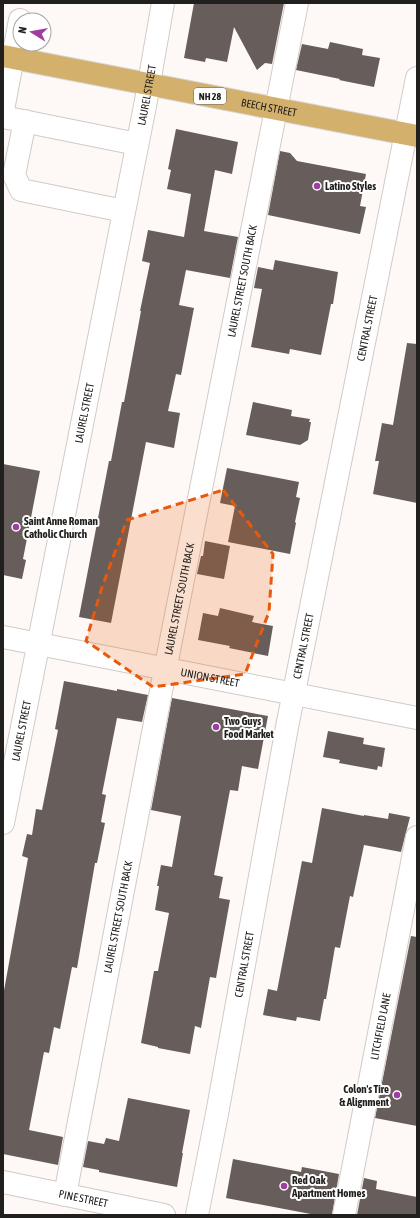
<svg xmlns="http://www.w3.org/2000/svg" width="420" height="1218" font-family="'Asap Condensed',sans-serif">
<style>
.building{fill:#675e5c}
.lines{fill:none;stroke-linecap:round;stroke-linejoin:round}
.minor-casing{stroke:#d2cac5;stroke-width:24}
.major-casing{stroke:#d7d7d6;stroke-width:24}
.minor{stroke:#fff;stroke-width:22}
.major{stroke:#d4b06d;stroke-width:22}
.marked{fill:#e8590c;fill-opacity:0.2;stroke:#e8590c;stroke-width:3;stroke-dasharray:8 5;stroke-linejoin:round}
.poi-dot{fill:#a03da3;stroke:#fff;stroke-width:1.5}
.labels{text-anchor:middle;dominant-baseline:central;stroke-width:4;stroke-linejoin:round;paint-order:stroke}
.shield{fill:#fff;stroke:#646362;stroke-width:1}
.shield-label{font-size:10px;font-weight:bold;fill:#22201e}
.street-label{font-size:11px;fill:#22201e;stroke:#fff}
.poi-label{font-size:11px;font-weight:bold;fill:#22201e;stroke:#fff;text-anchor:start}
</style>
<rect width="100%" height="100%" fill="#fef9f6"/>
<g class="building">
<path d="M 194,3 L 284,3 L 272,64 L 265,63 L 257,70 L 234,27 L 227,62 L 206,58 L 205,62 L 184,58 Z"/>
<path d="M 330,42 L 363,49 L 362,55 L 380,58 L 374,87 L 339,80 L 340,79 L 296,70 L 302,44 L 328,49 Z"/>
<path d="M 176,129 L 238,142 L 232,174 L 215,170 L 204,231 L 238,237 L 230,278 L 186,270 L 179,305 L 194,308 L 181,375 L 176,374 L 168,411 L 180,413 L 174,448 L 146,442 L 111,623 L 79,617 L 109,461 L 111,461 L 122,402 L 124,402 L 141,311 L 140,311 L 150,263 L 142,261 L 148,230 L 184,237 L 191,194 L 167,189 L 171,170 L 168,169 Z"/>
<path d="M 280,151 L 290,153 L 297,161 L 366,174 L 360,206 L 366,207 L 360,234 L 268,215 Z"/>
<path d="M 275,260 L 338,272 L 333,304 L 331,304 L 321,355 L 290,349 L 289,354 L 251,347 L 262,289 L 254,288 L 258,267 L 273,270 Z"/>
<path d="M 407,343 L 417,344 L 417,503 L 373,494 L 379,461 L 375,461 L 382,423 L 393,425 Z"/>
<path d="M 253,402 L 292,410 L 291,416 L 310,419 L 309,422 L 311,422 L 308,440 L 300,445 L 246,435 Z"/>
<path d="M 3,464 L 40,471 L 23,559 L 26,560 L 22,579 L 3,575 Z"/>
<path d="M 227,468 L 299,482 L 296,497 L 300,498 L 295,522 L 296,523 L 290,554 L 228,542 L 235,506 L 220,503 Z"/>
<path d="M 205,541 L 230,546 L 224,579 L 197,574 L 201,556 L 203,556 Z"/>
<path d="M 220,608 L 254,616 L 252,622 L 273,626 L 268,656 L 229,648 L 230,646 L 198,640 L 203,613 L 218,616 Z"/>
<path d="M 64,681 L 117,691 L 117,689 L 148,695 L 142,722 L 117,718 L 102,794 L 106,795 L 101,822 L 105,823 L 97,863 L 95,863 L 77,968 L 72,967 L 60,1029 L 54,1027 L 49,1053 L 44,1052 L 29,1130 L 63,1137 L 58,1165 L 3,1154 L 3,996 L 28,858 L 22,856 L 27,834 L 32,835 L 36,809 L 42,810 L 58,730 L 55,729 Z"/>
<path d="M 172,698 L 268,716 L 258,769 L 242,766 L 238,791 L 230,790 L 214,875 L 223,877 L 219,898 L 230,900 L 216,978 L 210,977 L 201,1028 L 195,1026 L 190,1054 L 158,1048 L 158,1047 L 141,1043 L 154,971 L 158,971 L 169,913 L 155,910 L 159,886 L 157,886 L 161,865 L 172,867 L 181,816 L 151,810 Z"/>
<path d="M 328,731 L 364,738 L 363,744 L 385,748 L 382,767 L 378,766 L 377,770 L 339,763 L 340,760 L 323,757 Z"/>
<path d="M 322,808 L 364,816 L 364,815 L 388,819 L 389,813 L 410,817 L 401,852 L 364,845 L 353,897 L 350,896 L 340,948 L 335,947 L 326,999 L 324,999 L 320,1021 L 297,1017 L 296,1021 L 263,1015 L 268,989 L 277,991 L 302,861 L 312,863 Z"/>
<path d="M 411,936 L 417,937 L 417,1126 L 375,1118 Z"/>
<path d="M 128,1098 L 190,1110 L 182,1153 L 183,1153 L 177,1187 L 99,1172 L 99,1170 L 83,1167 L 88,1141 L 104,1144 L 106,1138 L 119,1141 Z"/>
<path d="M 233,1159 L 301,1172 L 302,1167 L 339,1174 L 332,1215 L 316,1215 L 226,1198 Z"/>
<path d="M 364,1178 L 377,1181 L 376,1189 L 417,1197 L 417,1215 L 357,1215 Z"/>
</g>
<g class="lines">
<g class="minor-casing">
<g id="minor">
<path d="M 3,110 L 20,20"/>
<path d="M 3,117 L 137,144"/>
<path d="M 25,121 L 14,175 L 21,190 L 124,211"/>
<path id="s1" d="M 3,637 L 417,718"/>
<path id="s2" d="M 3,823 L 145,106 L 163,3"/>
<path id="s3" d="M 3,1182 L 164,1215"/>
<path id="s4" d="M 65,1195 L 161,691 L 297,3"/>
<path id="s5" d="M 197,1215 L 217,1114 L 287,727 L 417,78"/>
<path id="s6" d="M 344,1215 L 417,837"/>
</g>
</g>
<g class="major-casing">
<g id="major">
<path id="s7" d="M 3,56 L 417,136"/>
</g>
</g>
<use href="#minor" class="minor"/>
<use href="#major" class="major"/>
</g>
<path class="marked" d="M 223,490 L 273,554 L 269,612 L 245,674 L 153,687 L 86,641 L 102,587 L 127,520 Z"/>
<g class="poi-dot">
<circle cx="317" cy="186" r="4"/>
<circle cx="16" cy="527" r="4"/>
<circle cx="216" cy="727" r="4"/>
<circle cx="397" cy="1095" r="4"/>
<circle cx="284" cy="1186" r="4"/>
</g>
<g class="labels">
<rect class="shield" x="194" y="88" width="32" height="16" rx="3"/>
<g class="shield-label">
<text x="210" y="96">NH 28</text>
</g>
<g class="street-label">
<text stroke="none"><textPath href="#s2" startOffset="742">LAUREL STREET</textPath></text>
<text stroke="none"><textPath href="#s7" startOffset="271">BEECH STREET</textPath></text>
<text stroke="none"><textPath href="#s4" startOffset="931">LAUREL STREET SOUTH BACK</textPath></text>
<text stroke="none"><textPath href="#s5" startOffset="903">CENTRAL STREET</textPath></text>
<text stroke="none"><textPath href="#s2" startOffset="418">LAUREL STREET</textPath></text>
<text stroke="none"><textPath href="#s4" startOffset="607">LAUREL STREET SOUTH BACK</textPath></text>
<text stroke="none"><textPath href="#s5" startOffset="579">CENTRAL STREET</textPath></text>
<text stroke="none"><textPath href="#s1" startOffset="211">UNION STREET</textPath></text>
<text stroke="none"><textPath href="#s2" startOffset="94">LAUREL STREET</textPath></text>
<text stroke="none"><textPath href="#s4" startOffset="283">LAUREL STREET SOUTH BACK</textPath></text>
<text stroke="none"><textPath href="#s5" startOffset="255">CENTRAL STREET</textPath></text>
<text stroke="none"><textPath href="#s6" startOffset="192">LITCHFIELD LANE</textPath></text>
<text stroke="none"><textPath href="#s3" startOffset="82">PINE STREET</textPath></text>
</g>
<g class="poi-label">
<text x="325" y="186">Latino Styles</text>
<text x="24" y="521">Saint Anne Roman<tspan x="24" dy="13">Catholic Church</tspan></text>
<text x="224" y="721">Two Guys<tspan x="224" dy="13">Food Market</tspan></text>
<text x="389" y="1089" text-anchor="end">Colon's Tire<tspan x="389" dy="13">&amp; Alignment</tspan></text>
<text x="292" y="1180">Red Oak<tspan x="292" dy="13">Apartment Homes</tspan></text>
</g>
</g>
<rect width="420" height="1218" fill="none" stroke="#22201e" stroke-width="8"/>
<g transform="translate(32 32) rotate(281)"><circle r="19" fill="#ffffff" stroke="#a7a6a5"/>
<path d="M0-3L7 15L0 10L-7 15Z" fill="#a03da3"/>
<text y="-6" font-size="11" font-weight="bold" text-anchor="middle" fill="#22201e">N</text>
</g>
</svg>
